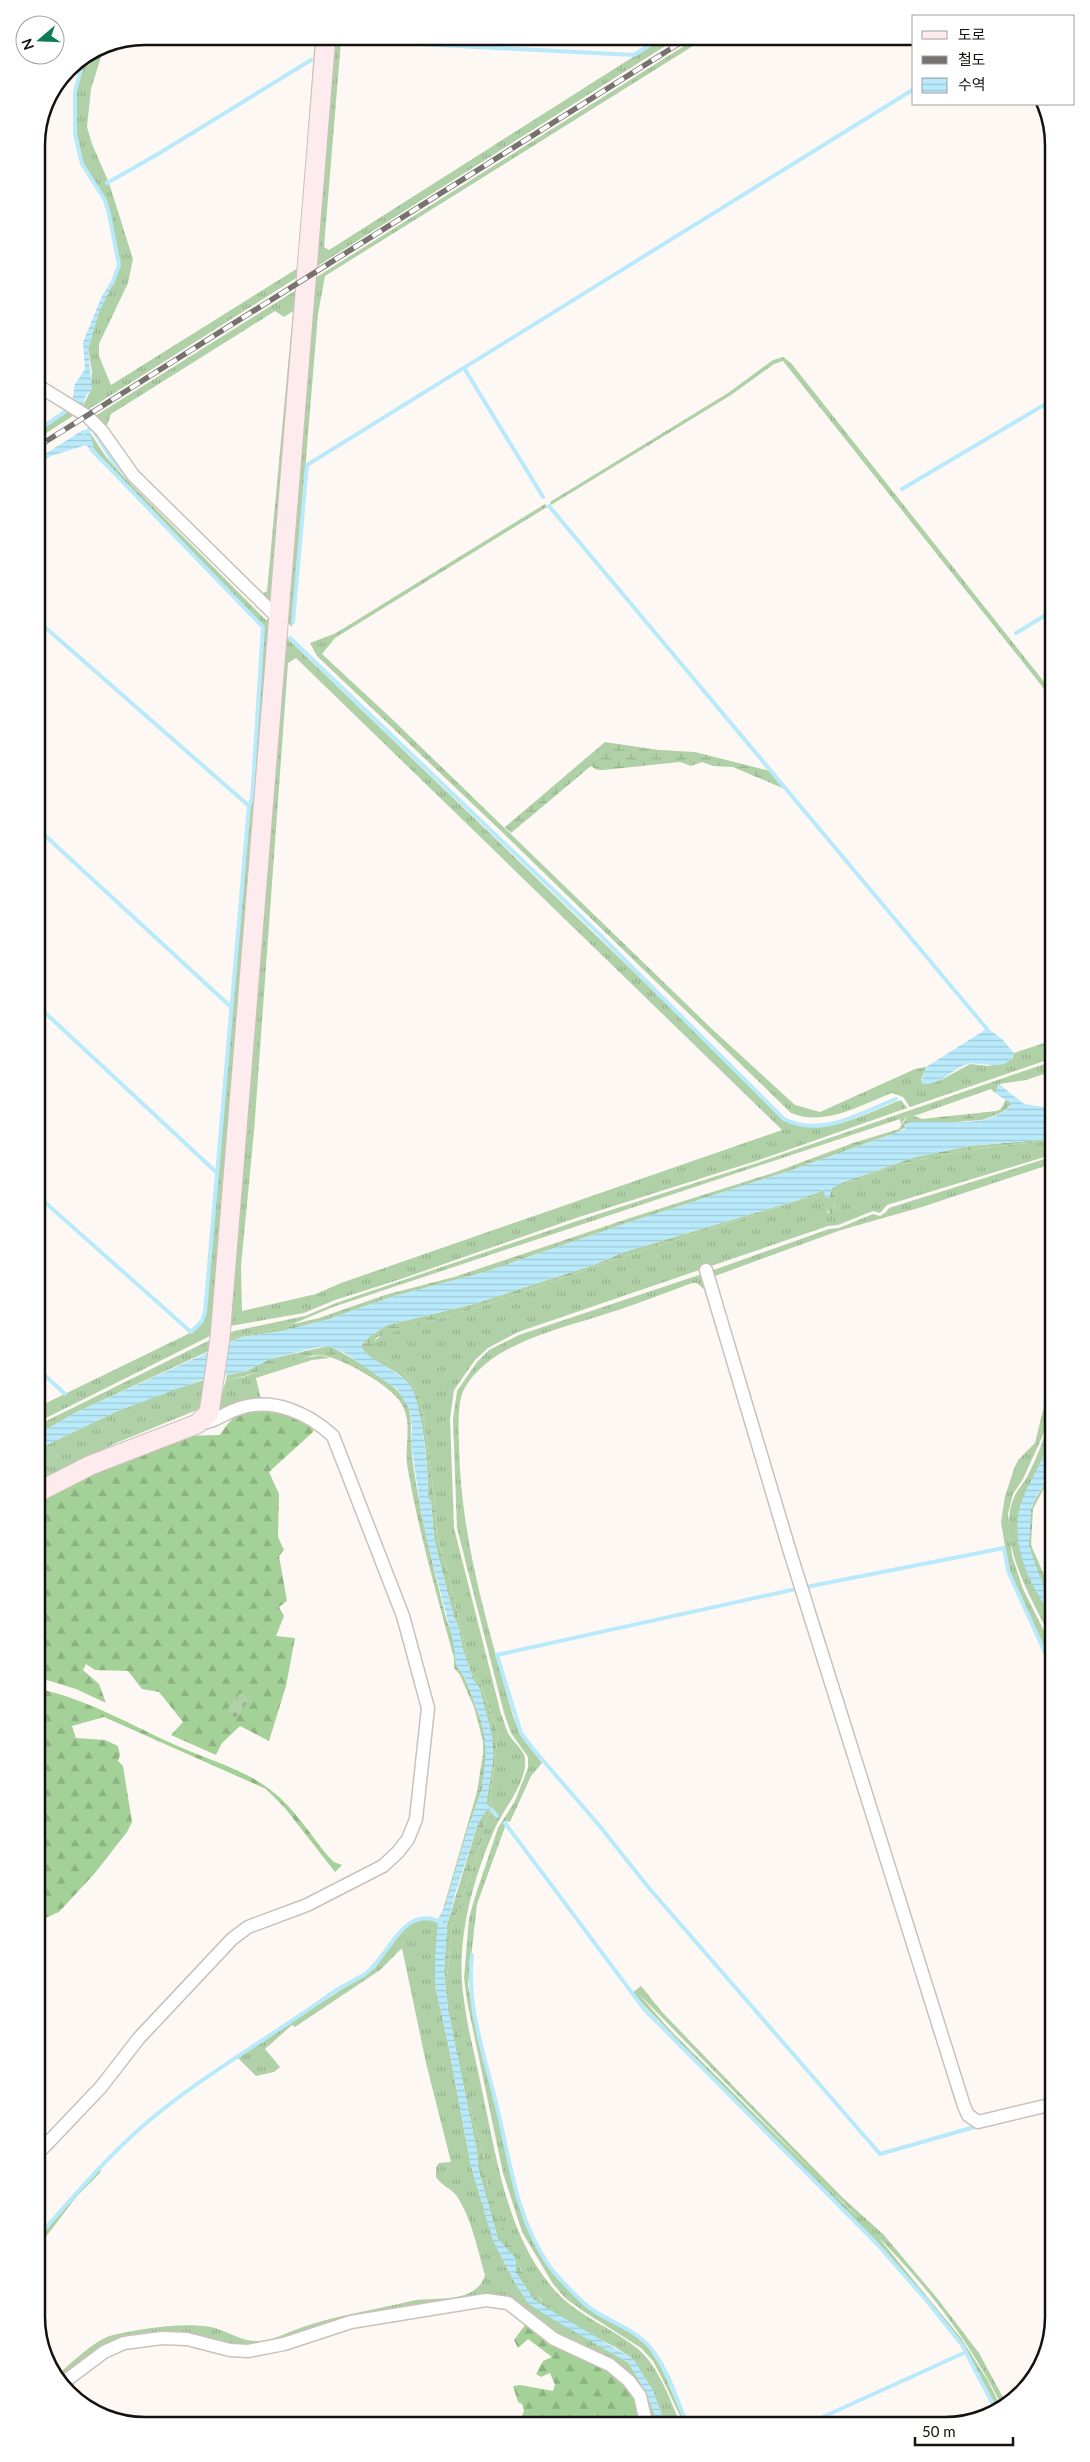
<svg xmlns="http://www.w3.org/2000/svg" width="1090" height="2462" font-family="Lato,'Noto Sans KR',sans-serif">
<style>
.grass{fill:url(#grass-tufts);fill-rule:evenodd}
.forest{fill:url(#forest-firs)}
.wetland{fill:url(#wetland-marsh)}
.cemetery{fill:url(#cemetery-stones)}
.water{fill:url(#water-rules)}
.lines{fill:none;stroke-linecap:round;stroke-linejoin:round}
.stream{stroke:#b9eafb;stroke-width:4}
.minor-casing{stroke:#cbc1bb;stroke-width:15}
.secondary-casing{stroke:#cbc1bb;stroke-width:21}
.minor{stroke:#fff;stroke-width:12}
.secondary{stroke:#fdebed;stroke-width:19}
.rail-casing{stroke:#76726f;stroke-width:5.5}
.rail{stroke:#fff;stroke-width:4;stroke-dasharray:11;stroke-linecap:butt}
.rim{fill:none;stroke:#14110f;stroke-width:2.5}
</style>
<defs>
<pattern id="grass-tufts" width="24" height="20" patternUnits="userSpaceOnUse" patternTransform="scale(1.25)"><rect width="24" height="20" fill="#b0d1a7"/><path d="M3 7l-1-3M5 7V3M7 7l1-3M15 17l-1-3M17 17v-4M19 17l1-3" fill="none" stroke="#96b28f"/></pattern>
<pattern id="forest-firs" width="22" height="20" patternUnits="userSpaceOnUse" patternTransform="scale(1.25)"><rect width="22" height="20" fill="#a4d197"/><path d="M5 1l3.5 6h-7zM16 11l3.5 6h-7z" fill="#8cb281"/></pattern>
<pattern id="wetland-marsh" width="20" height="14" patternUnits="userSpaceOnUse" patternTransform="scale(1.25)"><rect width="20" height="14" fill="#b0d1a7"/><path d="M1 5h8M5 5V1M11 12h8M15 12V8" fill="none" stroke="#96b28f"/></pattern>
<pattern id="cemetery-stones" width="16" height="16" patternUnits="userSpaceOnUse" patternTransform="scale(1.25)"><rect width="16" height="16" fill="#b0d1a7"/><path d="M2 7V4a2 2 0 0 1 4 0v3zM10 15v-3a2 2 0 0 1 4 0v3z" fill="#96b28f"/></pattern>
<pattern id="water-rules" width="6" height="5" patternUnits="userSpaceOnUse" patternTransform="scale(1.25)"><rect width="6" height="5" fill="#b9eafb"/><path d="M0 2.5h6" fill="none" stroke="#9ec8d6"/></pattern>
</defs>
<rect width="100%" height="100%" fill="#fef8f4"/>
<g class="grass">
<path d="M 315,36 L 323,36 L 304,273 L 86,411 L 82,407 L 90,392 L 92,372 L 88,349 L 99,312 L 120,265 L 106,200 L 86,170 L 78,146 L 75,124 L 76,92 L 85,57 L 105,44 L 91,89 L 87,127 L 92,144 L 109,183 L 133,259 L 128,283 L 99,344 L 99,356 L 111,385 L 298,268 Z"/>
<path d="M 336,36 L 341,36 L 341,41 L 324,247 L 329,250 L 666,36 L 681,36 L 316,267 Z"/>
<path d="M 700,36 L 709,36 L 325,276 L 318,314 L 292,627 L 287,622 L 315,278 Z"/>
<path d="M 301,287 L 271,600 L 268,602 L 259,592 L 264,593 L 267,591 L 293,311 L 284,317 L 275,311 L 111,414 L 106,428 L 95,416 Z"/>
<path d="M 783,357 L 791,363 L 1049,688 L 1049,695 L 783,361 L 774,364 L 731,395 L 551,505 L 550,502 L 728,393 L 773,360 Z"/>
<path d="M 70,410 L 76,414 L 37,439 L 37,432 Z"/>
<path d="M 89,431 L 106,457 L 125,478 L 266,620 L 270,618 L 214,1334 L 40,1421 L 40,1406 L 190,1333 L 202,1322 L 206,1312 L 249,807 L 253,799 L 264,627 L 95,452 Z"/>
<path d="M 545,504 L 547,507 L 335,638 L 322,654 L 391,718 L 712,1029 L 795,1105 L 820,1112 L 915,1069 L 926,1067 L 921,1080 L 926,1084 L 941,1080 L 970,1064 L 988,1066 L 1000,1064 L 1012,1059 L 1014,1053 L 1050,1041 L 1050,1059 L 910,1107 L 903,1097 L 892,1093 C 860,1105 825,1127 791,1113 L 501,831 L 317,656 L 310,643 L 336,633 Z"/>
<path d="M 286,634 L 289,640 L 631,969 L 782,1119 C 824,1139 861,1115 901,1100 L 907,1108 L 759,1160 L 579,1217 L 398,1280 L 335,1300 L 304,1313 L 230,1326 L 234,1262 ZM 296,658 L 782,1130 L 341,1283 L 316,1294 L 242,1311 L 241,1266 L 254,1132 L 288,663 Z"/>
<path d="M 1050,1062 L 1050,1072 L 1026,1080 L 999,1084 L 995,1093 L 991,1089 L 917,1115 L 906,1117 L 901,1125 L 900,1119 L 333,1307 L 290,1325 L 230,1339 L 230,1333 L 234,1331 L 305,1316 L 336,1303 L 580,1220 L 760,1162 Z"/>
<path d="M 1051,1141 L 1051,1155 L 887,1205 L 880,1213 L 873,1211 L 838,1225 L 828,1226 L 518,1332 L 488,1348 L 475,1360 L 454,1390 L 450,1419 L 454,1528 L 501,1714 C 504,1720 505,1727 508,1733 C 512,1742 525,1750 525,1759 C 527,1783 504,1808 495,1828 C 472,1881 455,1943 464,2000 C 468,2032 477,2063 483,2095 C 497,2160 507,2233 551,2286 C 574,2315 610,2326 638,2349 C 659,2367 669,2398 680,2422 L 664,2422 L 653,2391 L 633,2359 L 615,2347 L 576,2327 L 547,2306 L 528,2284 L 509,2244 L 488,2188 L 483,2153 L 471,2111 L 447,1978 L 452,1926 L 484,1834 L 482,1831 L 490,1811 L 495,1816 L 498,1815 L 492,1810 L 490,1800 L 498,1733 L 481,1685 L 472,1674 L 469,1663 L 448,1573 L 437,1537 L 434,1496 L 422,1405 L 415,1388 L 404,1373 L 374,1352 L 374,1341 L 382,1335 L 479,1307 L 620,1258 L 814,1196 L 826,1207 L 828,1213 L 834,1211 L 836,1189 C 903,1157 976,1147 1051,1141 Z"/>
<path d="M 1051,1157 L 1051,1164 L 922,1207 L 841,1230 L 715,1276 L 713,1288 L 708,1272 L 829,1229 L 839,1228 L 873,1214 L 880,1216 L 886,1212 L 889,1208 Z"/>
<path d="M 702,1274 L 709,1294 L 697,1283 L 692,1283 C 660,1295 629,1307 596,1317 C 564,1327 530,1336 501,1353 C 487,1361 468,1378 462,1394 C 457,1410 459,1430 459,1447 C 461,1540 488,1627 513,1716 L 521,1736 L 542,1763 L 531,1776 L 510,1822 L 505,1821 L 504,1823 L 505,1827 L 477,1904 L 468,1985 L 514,2187 L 528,2227 L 547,2265 L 591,2310 L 633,2334 L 647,2345 L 662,2369 L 685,2422 L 683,2422 L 663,2380 L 653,2361 L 641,2348 L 583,2311 L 565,2298 L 553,2284 L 522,2232 L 503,2173 L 467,2001 L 464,1978 L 469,1918 L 475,1897 L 498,1828 L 515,1801 L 528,1768 L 528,1757 L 511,1733 L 504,1713 L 457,1528 L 453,1419 L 457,1391 L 477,1362 L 489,1350 L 519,1335 Z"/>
<path d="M 210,1340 L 213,1349 L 77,1412 L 40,1433 L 40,1424 Z"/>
<path d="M 320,1355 L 330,1358 L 312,1360 L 256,1378 L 262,1403 L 214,1420 L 226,1380 L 243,1377 L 287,1362 Z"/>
<path d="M 210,1378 L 202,1406 L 197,1410 L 116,1443 L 40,1481 L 40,1448 L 115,1412 L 172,1390 Z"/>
<path d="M 1051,1378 L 1051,1405 L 1043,1435 L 1023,1479 L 1013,1494 L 1008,1514 L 1012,1556 L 1023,1589 L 1052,1647 L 1052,1665 L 1009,1571 L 1001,1522 L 1005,1496 L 1014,1469 L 1018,1460 L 1035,1443 Z"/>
<path d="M 1051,1414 L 1051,1434 L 1048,1447 L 1020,1506 L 1019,1525 L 1027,1573 L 1052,1615 L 1052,1640 C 1033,1601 994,1540 1015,1495 C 1018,1489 1023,1484 1026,1479 C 1037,1458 1045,1437 1051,1414 Z"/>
<path d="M 428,1919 L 438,1923 L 435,1985 L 447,2038 L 471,2166 L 493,2240 L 515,2283 L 529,2304 L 629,2363 L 646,2393 L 658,2422 L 648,2422 L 576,2348 L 529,2317 L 486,2299 L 260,2348 L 124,2341 L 63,2381 L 58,2374 C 75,2361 95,2338 117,2334 C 147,2328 181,2322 211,2327 C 227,2330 240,2342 258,2341 C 277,2340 293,2329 312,2324 C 345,2314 378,2309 411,2301 C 435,2296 476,2305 485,2275 C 477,2249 472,2218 456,2195 C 450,2188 441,2185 436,2177 L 436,2167 L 439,2163 L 451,2162 L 426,2063 L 402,1948 L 380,1970 L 295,2027 L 292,2025 L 265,2049 L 280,2067 L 274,2072 L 256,2076 L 237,2057 L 375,1968 L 400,1932 L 408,1924 L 415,1921 Z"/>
<path d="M 641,1986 L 663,2013 L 739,2092 L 843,2198 L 883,2234 L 937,2298 L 979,2353 L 1005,2401 L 1001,2404 C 964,2329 908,2263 847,2207 L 637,1992 L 670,2030 L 878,2237 L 961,2338 L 988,2381 L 1000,2405 L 996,2408 L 963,2344 L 878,2243 L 750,2115 L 632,1993 Z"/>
<path d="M 102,2165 L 100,2173 L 77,2196 L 42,2242 L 42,2233 Z"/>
</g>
<g class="forest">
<path d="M 262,1409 L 287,1414 L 314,1427 L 313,1432 L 269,1472 L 279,1494 L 278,1537 L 284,1550 L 279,1556 L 287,1601 L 279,1607 L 284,1616 L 276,1636 L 295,1638 L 286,1686 L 269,1741 L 240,1726 L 222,1743 L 216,1755 L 171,1735 L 183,1722 L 159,1692 L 142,1689 L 128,1671 L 95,1670 L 86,1664 L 83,1670 L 99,1684 L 106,1703 L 76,1689 L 40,1678 L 40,1497 L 181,1436 L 220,1435 C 233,1415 238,1413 262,1409 Z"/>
<path d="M 40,1689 C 92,1701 132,1726 180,1747 C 211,1761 246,1770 272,1791 C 294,1808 310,1834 327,1855 L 334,1862 L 342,1865 L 335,1872 L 285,1808 L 266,1789 L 104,1717 L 72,1726 L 76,1738 L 105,1740 L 118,1746 L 120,1755 L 118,1761 L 123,1766 L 132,1822 L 127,1832 L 95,1873 L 59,1912 L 41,1920 Z"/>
<path d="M 528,2321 L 602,2364 L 630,2386 L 644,2422 L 524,2423 L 521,2418 L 524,2411 L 522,2404 L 518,2402 L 513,2386 L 520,2385 L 553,2391 L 555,2385 L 550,2373 L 541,2377 L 536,2374 L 543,2361 L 552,2357 L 528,2339 L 518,2348 L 514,2340 Z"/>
</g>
<g class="wetland">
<path d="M 605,742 L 659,750 L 695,752 L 770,771 L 787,790 L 733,767 L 713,766 L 702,762 L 691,766 L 680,762 L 604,770 L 597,770 L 591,766 L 511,833 L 505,827 Z"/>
<path d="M 1006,1099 L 1012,1104 L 1001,1113 L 982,1120 L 942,1123 L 914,1122 L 898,1132 L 792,1170 L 630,1222 L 485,1272 L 391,1297 L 326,1320 L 283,1331 L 242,1337 L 230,1342 L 230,1339 L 319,1318 L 385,1295 L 454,1277 L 630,1218 L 773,1173 L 853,1143 L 899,1129 L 909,1114 L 922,1119 L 996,1111 L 1001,1109 Z"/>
<path d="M 1051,1139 L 1051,1141 C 977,1147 903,1157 836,1189 L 834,1211 L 831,1214 L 814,1196 L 620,1258 L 479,1307 L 377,1337 L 374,1341 L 374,1352 L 404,1373 L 415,1388 L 422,1405 L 434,1496 L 437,1537 L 448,1573 L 469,1663 L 472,1674 L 481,1685 L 498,1733 L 490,1800 L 492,1810 L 486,1803 L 493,1760 L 492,1736 L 479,1687 L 473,1680 L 462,1647 L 459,1629 L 453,1614 L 434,1539 L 431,1502 L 428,1498 C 429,1473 423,1399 406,1381 C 394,1367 374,1364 362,1350 L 361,1345 L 370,1336 L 387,1325 L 474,1304 L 593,1265 L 624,1252 L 798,1200 L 824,1190 L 829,1198 L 832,1188 L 841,1183 L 915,1157 L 969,1146 Z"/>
<path d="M 328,1346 C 343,1351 397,1385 405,1399 C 413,1413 410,1428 411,1443 C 412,1455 413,1466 415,1477 C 422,1523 434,1569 445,1614 C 450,1631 459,1649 456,1666 L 461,1671 L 467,1683 L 481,1720 L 485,1732 L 487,1756 L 483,1786 L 468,1828 L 446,1904 L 442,1913 L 477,1792 L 483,1754 L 483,1741 L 474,1707 L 460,1675 L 454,1668 L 454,1658 C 437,1596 419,1533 408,1470 C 403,1447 414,1424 401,1403 C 392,1386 340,1357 321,1355 C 315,1354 308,1357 302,1359 C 276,1364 252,1376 226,1380 L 227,1375 L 247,1371 L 270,1359 Z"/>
<path d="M 1052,1473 L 1033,1509 L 1031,1545 L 1052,1593 L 1052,1600 C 1034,1577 1021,1536 1032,1507 C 1036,1495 1045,1485 1052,1473 Z"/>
<path d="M 487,1809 L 490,1811 L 482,1831 L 484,1834 L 452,1926 L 447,1978 L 461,2037 L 471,2111 L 483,2153 L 488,2188 L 521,2270 L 541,2300 L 576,2327 L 534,2300 L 516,2273 L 515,2259 L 498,2239 L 478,2168 L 477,2152 L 448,2010 L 444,1971 L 447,1925 L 478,1823 Z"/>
</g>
<path class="cemetery" d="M 243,1693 L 249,1700 L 238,1716 L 235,1717 L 230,1714 L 228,1708 L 239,1694 Z"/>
<g class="water">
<path d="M 112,280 L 114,282 L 99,312 L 88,349 L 92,389 L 86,395 L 82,407 L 72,402 L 75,384 L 85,369 L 83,342 L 102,296 Z"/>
<path d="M 83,430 L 89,431 L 95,452 L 93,453 L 86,445 L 51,456 L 37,466 L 37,459 Z"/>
<path d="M 983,1025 L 1002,1039 L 1014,1053 C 1008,1074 982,1061 968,1064 C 952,1068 939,1088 921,1083 L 926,1067 L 985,1030 Z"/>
<path d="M 999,1084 L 1024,1104 L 1051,1108 L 1051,1139 L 969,1146 L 915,1157 L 841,1183 L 832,1188 L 829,1198 L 825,1198 L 824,1190 L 798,1200 L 624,1252 L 593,1265 L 474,1304 L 387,1325 L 370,1336 L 361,1345 C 364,1359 399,1370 410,1385 C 422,1401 429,1476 428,1498 L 431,1502 L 434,1539 L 453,1614 L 459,1629 L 462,1647 L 473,1680 L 479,1687 L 492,1736 L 493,1760 L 486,1803 L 492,1810 L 490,1811 L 487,1809 L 478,1823 L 456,1891 L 447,1925 L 444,1971 L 448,2010 L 477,2152 L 478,2168 L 498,2239 L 516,2259 L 516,2273 L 534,2300 L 633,2359 L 653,2391 L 664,2422 L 658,2422 L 646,2393 L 629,2363 L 554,2320 L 529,2304 L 515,2283 L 493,2240 L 471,2166 L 447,2038 L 435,1985 L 435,1957 L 438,1919 L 446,1904 L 468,1828 L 483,1786 L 482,1783 C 489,1748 485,1729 472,1696 C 468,1685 465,1674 456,1666 L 453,1640 L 428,1545 L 420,1505 L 411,1442 L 412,1428 L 410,1411 L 398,1390 L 345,1353 L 328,1346 L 318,1347 L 270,1359 L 247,1371 L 201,1380 L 115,1412 L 40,1448 L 40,1433 L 77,1412 L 242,1337 L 283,1331 L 326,1320 L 391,1297 L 485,1272 L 630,1222 L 792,1170 L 898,1132 L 905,1129 L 904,1125 L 907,1123 C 940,1118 987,1132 1012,1104 L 995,1093 Z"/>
<path d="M 1051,1434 L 1052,1473 L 1037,1495 L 1031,1509 L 1029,1546 L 1045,1591 L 1052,1600 L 1052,1615 C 1029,1586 1009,1541 1021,1504 C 1029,1479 1045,1461 1051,1434 Z"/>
</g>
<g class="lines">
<g class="stream">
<path d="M 341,40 L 634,55 L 664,36"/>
<path d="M 84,57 L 75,92 L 75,134 L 82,164 L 105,200 L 109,214 L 119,265 L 112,284"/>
<path d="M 107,183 L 158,154 L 311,60"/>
<path d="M 464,368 L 543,497"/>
<path d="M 37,431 L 66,411"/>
<path d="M 84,433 L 92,428 L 112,460 L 131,481"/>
<path d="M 902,489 L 1049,402"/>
<path d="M 549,506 L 987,1029"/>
<path d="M 38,621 L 249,806"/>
<path d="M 293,622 L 307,465 L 914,89"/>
<path d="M 1016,633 L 1049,613"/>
<path d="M 290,638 L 597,932 L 784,1119 C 821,1138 860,1113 896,1099"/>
<path d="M 38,829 L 231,1007"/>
<path d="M 39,1007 L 216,1172"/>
<path d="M 39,1197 L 191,1332 L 202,1321 L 205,1312 L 249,806 L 252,799 L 263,627 L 91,449"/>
<path d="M 40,1371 L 65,1394"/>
<path d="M 492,1810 L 497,1816"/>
<path d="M 505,1823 L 644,2009 L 877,2244 L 927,2301 L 962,2345 L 995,2408"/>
<path d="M 472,1955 C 466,2006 485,2057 497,2107 C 510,2160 516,2218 548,2264 C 554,2274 583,2304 593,2310 C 610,2322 633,2329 647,2344 C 666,2364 676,2397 686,2422"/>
<path d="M 978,2126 L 880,2154 L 649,1888 L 598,1824 L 534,1750 L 521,1733 L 497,1655 L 796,1589 L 1004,1548 L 1008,1571 L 1052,1668"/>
<path d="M 42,2232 C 75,2195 106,2158 144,2125 C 201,2076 268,2039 329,1995 C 340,1987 353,1982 365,1974 C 390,1956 402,1904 441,1922"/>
<path d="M 814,2421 L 966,2352"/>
</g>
<g class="minor-casing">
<g id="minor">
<path d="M 37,385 L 87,416 L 102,431 L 133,475 L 279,619"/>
<path d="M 706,1270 L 790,1552 L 964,2106 L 968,2115 L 978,2122 L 1053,2104"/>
<path d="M 42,2149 L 101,2087 L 139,2038 L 232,1939 L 248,1927 L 307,1905 L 383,1866 L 398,1852 L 408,1839 L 416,1819 L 428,1708 L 403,1616 L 333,1436 C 309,1414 274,1397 240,1408 C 221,1414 219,1421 197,1424"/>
<path d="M 64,2382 L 104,2352 L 124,2343 L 162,2338 L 187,2339 L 230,2350 L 248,2351 L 284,2344 L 351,2322 L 486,2300 L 508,2303 L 554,2339 L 610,2365 L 629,2381 L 640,2396 L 646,2422"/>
</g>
</g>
<g class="secondary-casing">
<path id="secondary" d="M 40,1491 L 91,1465 L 197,1424 L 209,1413 L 220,1338 L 326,36"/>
</g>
<use href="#minor" class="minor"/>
<use href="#secondary" class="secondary"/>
<g class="rail-casing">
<path id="rail" d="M 37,447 L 691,36"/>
</g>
<use href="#rail" class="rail"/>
</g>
<path d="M0 0H1090V2462H0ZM145 45H945A100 100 0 0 1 1045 145V2317A100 100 0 0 1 945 2417H145A100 100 0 0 1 45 2317V145A100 100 0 0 1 145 45Z" fill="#fff" fill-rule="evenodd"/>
<path class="rim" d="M145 45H945A100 100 0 0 1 1045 145V2317A100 100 0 0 1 945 2417H145A100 100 0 0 1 45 2317V145A100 100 0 0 1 145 45Z"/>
<rect x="912" y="15" width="162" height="90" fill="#ffffff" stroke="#a1a09f"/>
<rect x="922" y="31" width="25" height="8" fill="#fdebed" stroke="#a1a09f"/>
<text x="958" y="40" font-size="15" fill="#14110f">도로</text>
<rect x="922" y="56" width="25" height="8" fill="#76726f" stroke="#a1a09f"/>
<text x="958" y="65" font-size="15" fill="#14110f">철도</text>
<rect x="922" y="78" width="25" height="15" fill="url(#water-rules)" stroke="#a1a09f"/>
<text x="958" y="90" font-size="15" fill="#14110f">수역</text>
<g transform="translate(40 40) rotate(251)"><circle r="24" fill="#ffffff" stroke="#a1a09f"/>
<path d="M0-4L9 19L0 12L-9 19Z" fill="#0c7c57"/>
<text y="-8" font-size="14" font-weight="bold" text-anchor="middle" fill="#14110f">N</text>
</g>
<path d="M915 2437v8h98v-8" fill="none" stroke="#14110f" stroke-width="2.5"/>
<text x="922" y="2437" font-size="15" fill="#14110f" stroke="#ffffff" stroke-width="4" paint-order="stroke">50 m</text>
</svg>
